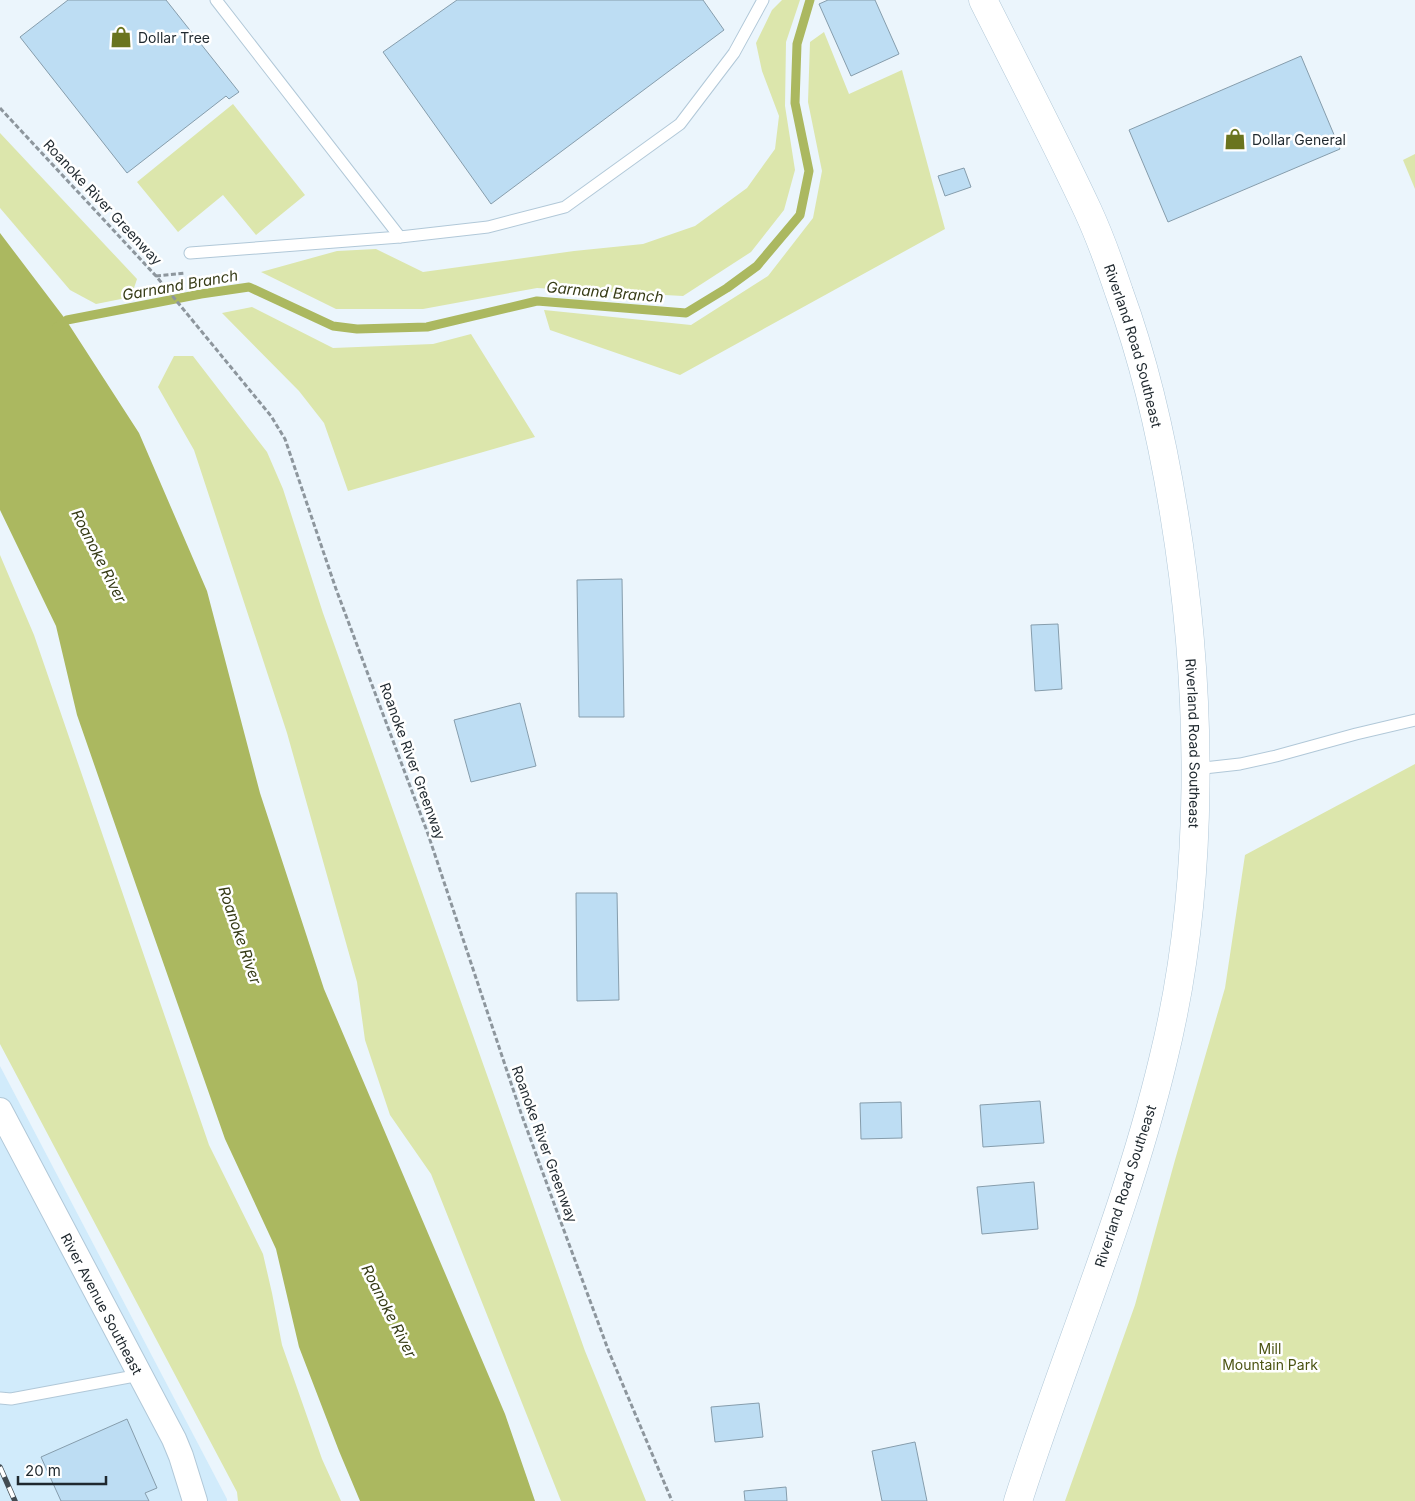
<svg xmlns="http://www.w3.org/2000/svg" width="1415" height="1501" font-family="Inter,sans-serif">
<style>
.built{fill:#d1ebfb}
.green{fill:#dce6ac}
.water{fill:#abb860}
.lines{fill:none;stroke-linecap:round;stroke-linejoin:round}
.stream{stroke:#abb860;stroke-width:9}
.building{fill:#bdddf3;stroke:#869dac}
.lane-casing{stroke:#b1c8d8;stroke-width:13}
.street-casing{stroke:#b1c8d8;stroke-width:26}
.secondary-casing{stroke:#b1c8d8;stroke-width:29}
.path{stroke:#8d969d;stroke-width:3;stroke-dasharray:5 2.5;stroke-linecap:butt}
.lane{stroke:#fff;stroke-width:11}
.street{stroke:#fff;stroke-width:24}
.secondary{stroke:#fff;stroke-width:28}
.rail-casing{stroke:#434c53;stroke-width:5.5}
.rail{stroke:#fff;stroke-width:4;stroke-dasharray:11;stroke-linecap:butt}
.labels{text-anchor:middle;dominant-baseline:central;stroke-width:5;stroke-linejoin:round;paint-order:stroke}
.poi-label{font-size:14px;fill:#1f282e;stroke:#fff;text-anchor:start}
.street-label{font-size:14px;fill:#1f282e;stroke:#fff}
.park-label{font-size:14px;fill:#4b5312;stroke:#fff}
.water-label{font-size:15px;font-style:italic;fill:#363b16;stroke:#fff}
</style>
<rect width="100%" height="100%" fill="#ebf5fc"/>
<path class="built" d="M 0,1066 L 227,1499 L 227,1501 L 0,1501 Z"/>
<g class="green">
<path d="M 782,0 L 800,0 L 786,42 L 785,106 L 795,170 L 784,210 L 751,252 L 683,296 L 537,288 L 423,309 L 336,309 L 261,272 L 337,251 L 376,249 L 423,272 L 574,251 L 643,244 L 695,226 L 747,188 L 775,149 L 779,116 L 762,71 L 756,43 L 772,10 Z"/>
<path d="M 824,32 L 849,94 L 902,70 L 945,229 L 680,375 L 550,330 L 544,310 L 691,325 L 768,276 L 813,218 L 822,171 L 808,102 L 810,42 Z"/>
<path d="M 233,104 L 305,195 L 256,235 L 223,195 L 178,232 L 137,182 Z"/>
<path d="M 0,133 L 137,279 L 131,297 L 96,304 L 70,290 L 0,208 Z"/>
<path d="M 1415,154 L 1415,189 L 1403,160 Z"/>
<path d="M 252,307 L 333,348 L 433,344 L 471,334 L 535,437 L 348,491 L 324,423 L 299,391 L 222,313 Z"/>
<path d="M 174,356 L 193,356 L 267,452 L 283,489 L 323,613 L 585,1351 L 646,1501 L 561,1501 L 431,1174 L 390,1115 L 365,1040 L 357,982 L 287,733 L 194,450 L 158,387 Z"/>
<path d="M 0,555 L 34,635 L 209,1145 L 263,1254 L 272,1293 L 282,1345 L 322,1459 L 341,1501 L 238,1501 L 237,1492 L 0,1044 Z"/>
<path d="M 1415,764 L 1415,1501 L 1065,1501 L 1135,1305 L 1175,1160 L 1225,988 L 1245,855 Z"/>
</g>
<path class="water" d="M 0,233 L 66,320 L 139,433 L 207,591 L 260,793 L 324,989 L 505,1414 L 535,1501 L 360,1501 L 339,1451 L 299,1347 L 276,1249 L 225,1139 L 137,888 L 77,715 L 56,626 L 0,510 Z"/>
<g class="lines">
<path class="stream" d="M 57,327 L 67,320 L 201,294 L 249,287 L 333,326 L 357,329 L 427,327 L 537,301 L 686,313 L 727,288 L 757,266 L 800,215 L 809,171 L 795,103 L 797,44 L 810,0"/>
</g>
<g class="building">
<path d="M 68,0 L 166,0 L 239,92 L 229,99 L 226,96 L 127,173 L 20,37 Z"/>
<path d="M 457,0 L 703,0 L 724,30 L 491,204 L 383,52 Z"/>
<path d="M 828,0 L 875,0 L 899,54 L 851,76 L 819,4 Z"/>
<path d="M 1301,56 L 1340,149 L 1168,222 L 1129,130 Z"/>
<path d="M 964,168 L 971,187 L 945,196 L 938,176 Z"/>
<path d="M 622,579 L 624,717 L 579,717 L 577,580 Z"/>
<path d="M 1058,624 L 1062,689 L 1035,691 L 1031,625 Z"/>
<path d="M 520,703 L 536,766 L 471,782 L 454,720 Z"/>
<path d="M 576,893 L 617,893 L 619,1000 L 577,1001 Z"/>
<path d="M 1040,1101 L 1044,1143 L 983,1147 L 980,1105 Z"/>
<path d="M 901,1102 L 902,1138 L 861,1139 L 860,1103 Z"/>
<path d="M 1034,1182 L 1038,1229 L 982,1234 L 977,1187 Z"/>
<path d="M 759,1403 L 763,1437 L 715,1442 L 711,1407 Z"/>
<path d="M 127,1419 L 157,1488 L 145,1493 L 149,1501 L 61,1501 L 41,1457 Z"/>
<path d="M 915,1442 L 927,1501 L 882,1501 L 872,1451 Z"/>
<path d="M 786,1487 L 787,1501 L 745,1501 L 744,1491 Z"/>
</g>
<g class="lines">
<g class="lane-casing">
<g id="lane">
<path d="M 216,0 L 400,237 L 488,227 L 565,207 L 680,124 L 734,53 L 763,0"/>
<path d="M 190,253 L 400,237"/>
<path d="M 1195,769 L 1240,764 L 1276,756 L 1356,734 L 1415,720"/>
<path d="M 0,1398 L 11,1399 L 140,1375"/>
</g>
</g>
<g class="street-casing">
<g id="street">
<path id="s1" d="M 0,1110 L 174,1439 L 181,1456 L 195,1501"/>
</g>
</g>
<g class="secondary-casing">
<g id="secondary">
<path id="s2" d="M 983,0 C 1018,70 1055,140 1088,211 C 1100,237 1110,265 1119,292 C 1145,363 1162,438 1174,513 C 1203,689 1206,886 1163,1060 C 1127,1211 1065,1354 1018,1501"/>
</g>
</g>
<g class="path">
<path d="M 0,108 L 156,276 L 271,416 L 285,439 L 336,589 L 428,834 L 521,1113 L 559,1217 L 609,1352 L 672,1501"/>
<path d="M 156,276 L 185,273"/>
</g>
<use href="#lane" class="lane"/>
<use href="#street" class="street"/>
<use href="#secondary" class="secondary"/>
<g class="rail-casing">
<path id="rail" d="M 0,1467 L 15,1501"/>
</g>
<use href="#rail" class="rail"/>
</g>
<defs>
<g id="shop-bare" transform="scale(1.725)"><path d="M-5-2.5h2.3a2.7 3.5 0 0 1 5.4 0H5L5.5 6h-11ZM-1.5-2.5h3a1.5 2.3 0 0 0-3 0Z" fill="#6a741e" stroke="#fff" stroke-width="2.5" paint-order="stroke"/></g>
</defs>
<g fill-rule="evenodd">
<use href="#shop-bare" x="121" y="37"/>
<use href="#shop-bare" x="1235" y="139"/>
</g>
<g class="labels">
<g class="poi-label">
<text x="138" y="37">Dollar Tree</text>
<text x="1252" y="139">Dollar General</text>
</g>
<g class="street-label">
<text transform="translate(103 202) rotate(47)">Roanoke River Greenway</text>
<text stroke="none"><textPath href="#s2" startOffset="378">Riverland Road Southeast</textPath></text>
<text stroke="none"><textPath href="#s2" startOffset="782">Riverland Road Southeast</textPath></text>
<text transform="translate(413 761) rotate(70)">Roanoke River Greenway</text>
<text transform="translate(545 1144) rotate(70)">Roanoke River Greenway</text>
<text transform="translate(1125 1186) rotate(-72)">Riverland Road Southeast</text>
<text stroke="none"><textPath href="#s1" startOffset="219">River Avenue Southeast</textPath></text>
</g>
<g class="park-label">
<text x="1270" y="1348">Mill<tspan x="1270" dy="16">Mountain Park</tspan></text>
</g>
<g class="water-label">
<text transform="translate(180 285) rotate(-10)">Garnand Branch</text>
<text transform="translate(605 292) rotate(5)">Garnand Branch</text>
<text transform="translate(99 556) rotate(63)">Roanoke River</text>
<text transform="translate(240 935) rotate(71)">Roanoke River</text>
<text transform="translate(389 1311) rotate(63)">Roanoke River</text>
</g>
</g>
<path d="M18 1476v8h88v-8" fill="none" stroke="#1f282e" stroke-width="2.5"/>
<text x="25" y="1476" font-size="15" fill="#1f282e" stroke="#ffffff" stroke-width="4" paint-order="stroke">20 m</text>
</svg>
